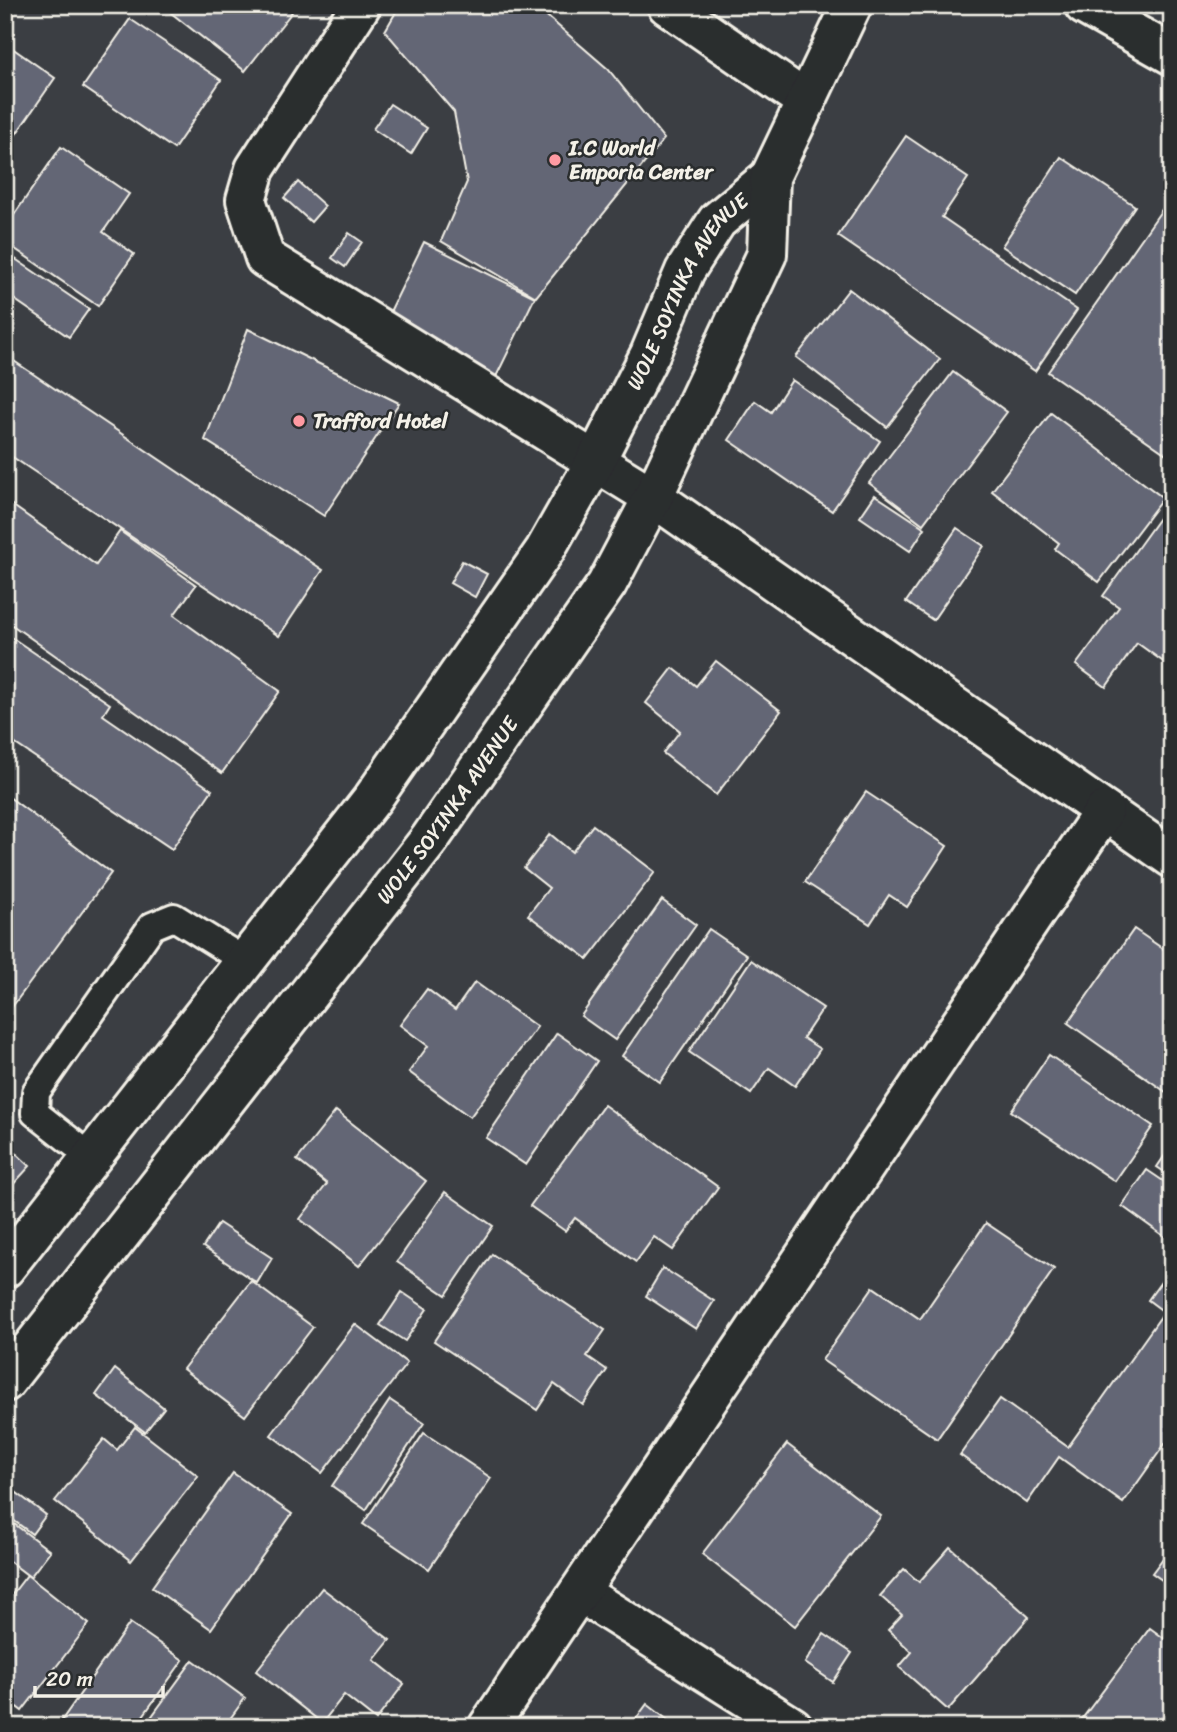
<svg xmlns="http://www.w3.org/2000/svg" width="1177" height="1732" font-family="Sriracha,sans-serif">
<style>
.building{fill:#646675;stroke:#f4f1e8;stroke-width:2}
.lines{fill:none;stroke-linecap:round;stroke-linejoin:round}
.service-casing{stroke:#f4f1e8;stroke-width:32}
.minor-casing{stroke:#f4f1e8;stroke-width:44}
.service{stroke:#2a2d2e;stroke-width:26}
.minor{stroke:#2a2d2e;stroke-width:38}
.poi-dot{fill:#ff9aa2;stroke:#2a2d2e;stroke-width:2.5}
.labels{text-anchor:middle;dominant-baseline:central;stroke-width:5;stroke-linejoin:round;paint-order:stroke}
.poi-label{font-size:21px;font-weight:bold;fill:#f4f1e8;stroke:#2a2d2e;text-anchor:start}
.street-label{font-size:21px;fill:#f4f1e8;stroke:#2a2d2e}
</style>
<rect width="100%" height="100%" fill="#3b3e43"/>
<filter id="ink" filterUnits="userSpaceOnUse"><feTurbulence type="fractalNoise" baseFrequency=".0143" numOctaves="2"/><feDisplacementMap in="SourceGraphic" scale="14" xChannelSelector="R" yChannelSelector="G"/><feConvolveMatrix kernelMatrix="1 2 1 2 8 2 1 2 1" color-interpolation-filters="sRGB"/></filter>
<g filter="url(#ink)">
<g class="building">
<path d="M 161,5 L 283,5 L 292,12 L 245,71 Z"/>
<path d="M 400,5 L 534,5 L 608,69 L 664,139 L 536,297 L 441,241 L 467,182 L 454,112 L 385,31 Z"/>
<path d="M 130,19 L 221,80 L 174,149 L 83,87 Z"/>
<path d="M 5,43 L 55,78 L 5,150 Z"/>
<path d="M 390,104 L 427,128 L 411,154 L 373,129 Z"/>
<path d="M 906,136 L 968,178 L 942,217 L 1077,310 L 1035,371 L 838,236 Z"/>
<path d="M 61,147 L 129,194 L 103,232 L 134,254 L 98,306 L 5,242 L 5,228 Z"/>
<path d="M 1061,157 L 1135,206 L 1075,295 L 1002,246 Z"/>
<path d="M 298,182 L 325,206 L 311,222 L 284,198 Z"/>
<path d="M 1163,208 L 1172,214 L 1172,363 L 1170,365 L 1172,366 L 1172,458 L 1048,372 Z"/>
<path d="M 349,233 L 362,242 L 345,267 L 332,258 Z"/>
<path d="M 424,242 L 535,297 L 494,381 L 383,326 Z"/>
<path d="M 5,252 L 89,309 L 69,337 L 5,293 Z"/>
<path d="M 849,289 L 940,359 L 887,427 L 796,357 Z"/>
<path d="M 248,329 L 399,403 L 324,516 L 205,440 Z"/>
<path d="M 5,355 L 323,570 L 279,636 L 5,452 Z"/>
<path d="M 953,372 L 1007,412 L 923,524 L 869,483 Z"/>
<path d="M 792,380 L 880,441 L 832,511 L 729,440 L 755,401 L 771,412 Z"/>
<path d="M 1051,413 L 1163,498 L 1099,582 L 1055,549 L 1059,543 L 992,491 Z"/>
<path d="M 875,495 L 925,528 L 910,551 L 860,517 Z"/>
<path d="M 5,500 L 96,565 L 120,531 L 196,585 L 174,615 L 280,691 L 222,773 L 5,620 Z"/>
<path d="M 1167,507 L 1172,510 L 1172,668 L 1137,643 L 1106,687 L 1076,665 L 1119,607 L 1103,596 Z"/>
<path d="M 957,528 L 984,546 L 933,620 L 906,602 Z"/>
<path d="M 462,561 L 487,574 L 475,597 L 450,583 Z"/>
<path d="M 5,633 L 110,704 L 103,715 L 212,790 L 172,849 L 5,737 Z"/>
<path d="M 716,661 L 781,711 L 716,795 L 663,753 L 680,731 L 646,703 L 673,668 L 696,686 Z"/>
<path d="M 866,792 L 947,846 L 907,907 L 889,895 L 870,924 L 805,882 Z"/>
<path d="M 5,794 L 111,873 L 6,1015 L 5,1015 Z"/>
<path d="M 593,825 L 655,872 L 588,959 L 528,915 L 549,888 L 524,868 L 550,834 L 572,852 Z"/>
<path d="M 662,900 L 696,925 L 615,1040 L 581,1016 Z"/>
<path d="M 709,929 L 747,955 L 660,1082 L 622,1056 Z"/>
<path d="M 1134,929 L 1172,955 L 1172,1093 L 1170,1095 L 1068,1023 Z"/>
<path d="M 751,960 L 823,1008 L 803,1038 L 820,1049 L 795,1086 L 769,1068 L 751,1094 L 689,1052 Z"/>
<path d="M 475,982 L 537,1027 L 470,1117 L 409,1072 L 428,1046 L 400,1025 L 427,989 L 455,1010 Z"/>
<path d="M 557,1033 L 597,1061 L 526,1165 L 486,1138 Z"/>
<path d="M 1049,1055 L 1153,1126 L 1115,1181 L 1011,1111 Z"/>
<path d="M 604,1105 L 718,1187 L 673,1250 L 654,1237 L 636,1262 L 575,1218 L 565,1231 L 530,1206 Z"/>
<path d="M 336,1111 L 426,1181 L 359,1266 L 300,1219 L 327,1184 L 297,1160 Z"/>
<path d="M 6,1144 L 30,1166 L 10,1188 L 5,1184 Z"/>
<path d="M 1172,1145 L 1172,1177 L 1157,1167 Z"/>
<path d="M 1147,1170 L 1172,1187 L 1172,1242 L 1122,1206 Z"/>
<path d="M 445,1192 L 493,1226 L 446,1295 L 397,1262 Z"/>
<path d="M 219,1223 L 272,1258 L 257,1283 L 203,1247 Z"/>
<path d="M 986,1223 L 1054,1269 L 937,1439 L 822,1360 L 873,1287 L 920,1319 Z"/>
<path d="M 492,1254 L 605,1330 L 587,1356 L 607,1370 L 583,1405 L 554,1384 L 537,1410 L 434,1341 Z"/>
<path d="M 663,1268 L 714,1301 L 696,1329 L 646,1296 Z"/>
<path d="M 1171,1268 L 1172,1434 L 1123,1503 L 1059,1457 L 1027,1503 L 960,1455 L 1000,1399 L 1068,1447 L 1164,1312 L 1148,1300 Z"/>
<path d="M 251,1281 L 313,1327 L 245,1416 L 183,1369 Z"/>
<path d="M 402,1292 L 427,1309 L 405,1341 L 380,1325 Z"/>
<path d="M 355,1324 L 407,1363 L 322,1473 L 271,1435 Z"/>
<path d="M 115,1369 L 164,1408 L 145,1432 L 96,1395 Z"/>
<path d="M 390,1400 L 424,1423 L 366,1510 L 332,1486 Z"/>
<path d="M 135,1427 L 198,1476 L 131,1561 L 55,1501 L 104,1439 L 117,1450 Z"/>
<path d="M 424,1433 L 491,1478 L 429,1569 L 363,1524 Z"/>
<path d="M 787,1444 L 881,1516 L 795,1626 L 702,1554 Z"/>
<path d="M 233,1473 L 292,1514 L 211,1629 L 152,1587 Z"/>
<path d="M 5,1484 L 46,1515 L 32,1534 L 5,1514 Z"/>
<path d="M 5,1517 L 50,1551 L 30,1577 L 5,1558 Z"/>
<path d="M 1172,1546 L 1172,1587 L 1152,1573 Z"/>
<path d="M 950,1547 L 1029,1617 L 948,1710 L 899,1667 L 912,1652 L 888,1630 L 902,1615 L 880,1596 L 904,1569 L 919,1582 Z"/>
<path d="M 27,1575 L 89,1624 L 22,1711 L 5,1698 L 5,1599 L 7,1601 Z"/>
<path d="M 322,1588 L 390,1640 L 374,1660 L 404,1684 L 376,1720 L 344,1695 L 322,1723 L 256,1671 Z"/>
<path d="M 130,1623 L 183,1660 L 135,1727 L 57,1727 Z"/>
<path d="M 1150,1628 L 1172,1644 L 1172,1727 L 1076,1727 Z"/>
<path d="M 824,1634 L 852,1653 L 833,1682 L 805,1663 Z"/>
<path d="M 193,1660 L 245,1698 L 224,1727 L 144,1727 Z"/>
<path d="M 647,1704 L 677,1727 L 630,1727 Z"/>
</g>
<g class="lines">
<g class="service-casing">
<path id="service" d="M 92,1158 L 35,1113 L 36,1092 L 152,926 L 174,917 L 245,961"/>
</g>
<g class="minor-casing">
<g id="minor">
<path d="M 361,5 L 255,169 L 246,200 L 265,258 L 653,497 L 1172,858"/>
<path d="M 667,5 L 806,101"/>
<path d="M 1084,5 L 1172,55"/>
<path id="s1" d="M 5,1268 L 373,798 L 545,550 L 595,462 L 650,354 L 685,271 L 717,221 L 770,177"/>
<path id="s2" d="M 5,1382 L 429,840 L 607,584 L 653,497 L 767,254 L 770,177 L 852,5"/>
<path d="M 579,1592 L 793,1727"/>
<path d="M 488,1727 L 1104,811"/>
</g>
</g>
<use href="#service" class="service"/>
<use href="#minor" class="minor"/>
</g>
</g>
<g class="poi-dot">
<circle cx="555" cy="160" r="7"/>
<circle cx="299" cy="421" r="7"/>
</g>
<g class="labels">
<g class="poi-label">
<text x="569" y="148">I.C World<tspan x="569" dy="24">Emporia Center</tspan></text>
<text x="313" y="421">Trafford Hotel</text>
</g>
<g class="street-label">
<text stroke="none"><textPath href="#s1" startOffset="1195">WOLE SOYINKA AVENUE</textPath></text>
<text stroke="none"><textPath href="#s2" startOffset="723">WOLE SOYINKA AVENUE</textPath></text>
</g>
</g>
<rect width="1177" height="1732" fill="none" stroke="#2a2d2e" stroke-width="28"/>
<rect x="14" y="14" width="1149" height="1704" fill="none" stroke="#f4f1e8" stroke-width="2.5" filter="url(#ink)"/>
<path d="M35 1686v10h128v-10" fill="none" stroke="#f4f1e8" stroke-width="3.5"/>
<text x="46" y="1686" font-size="21" fill="#f4f1e8" stroke="#2a2d2e" stroke-width="5" paint-order="stroke">20 m</text>
</svg>
